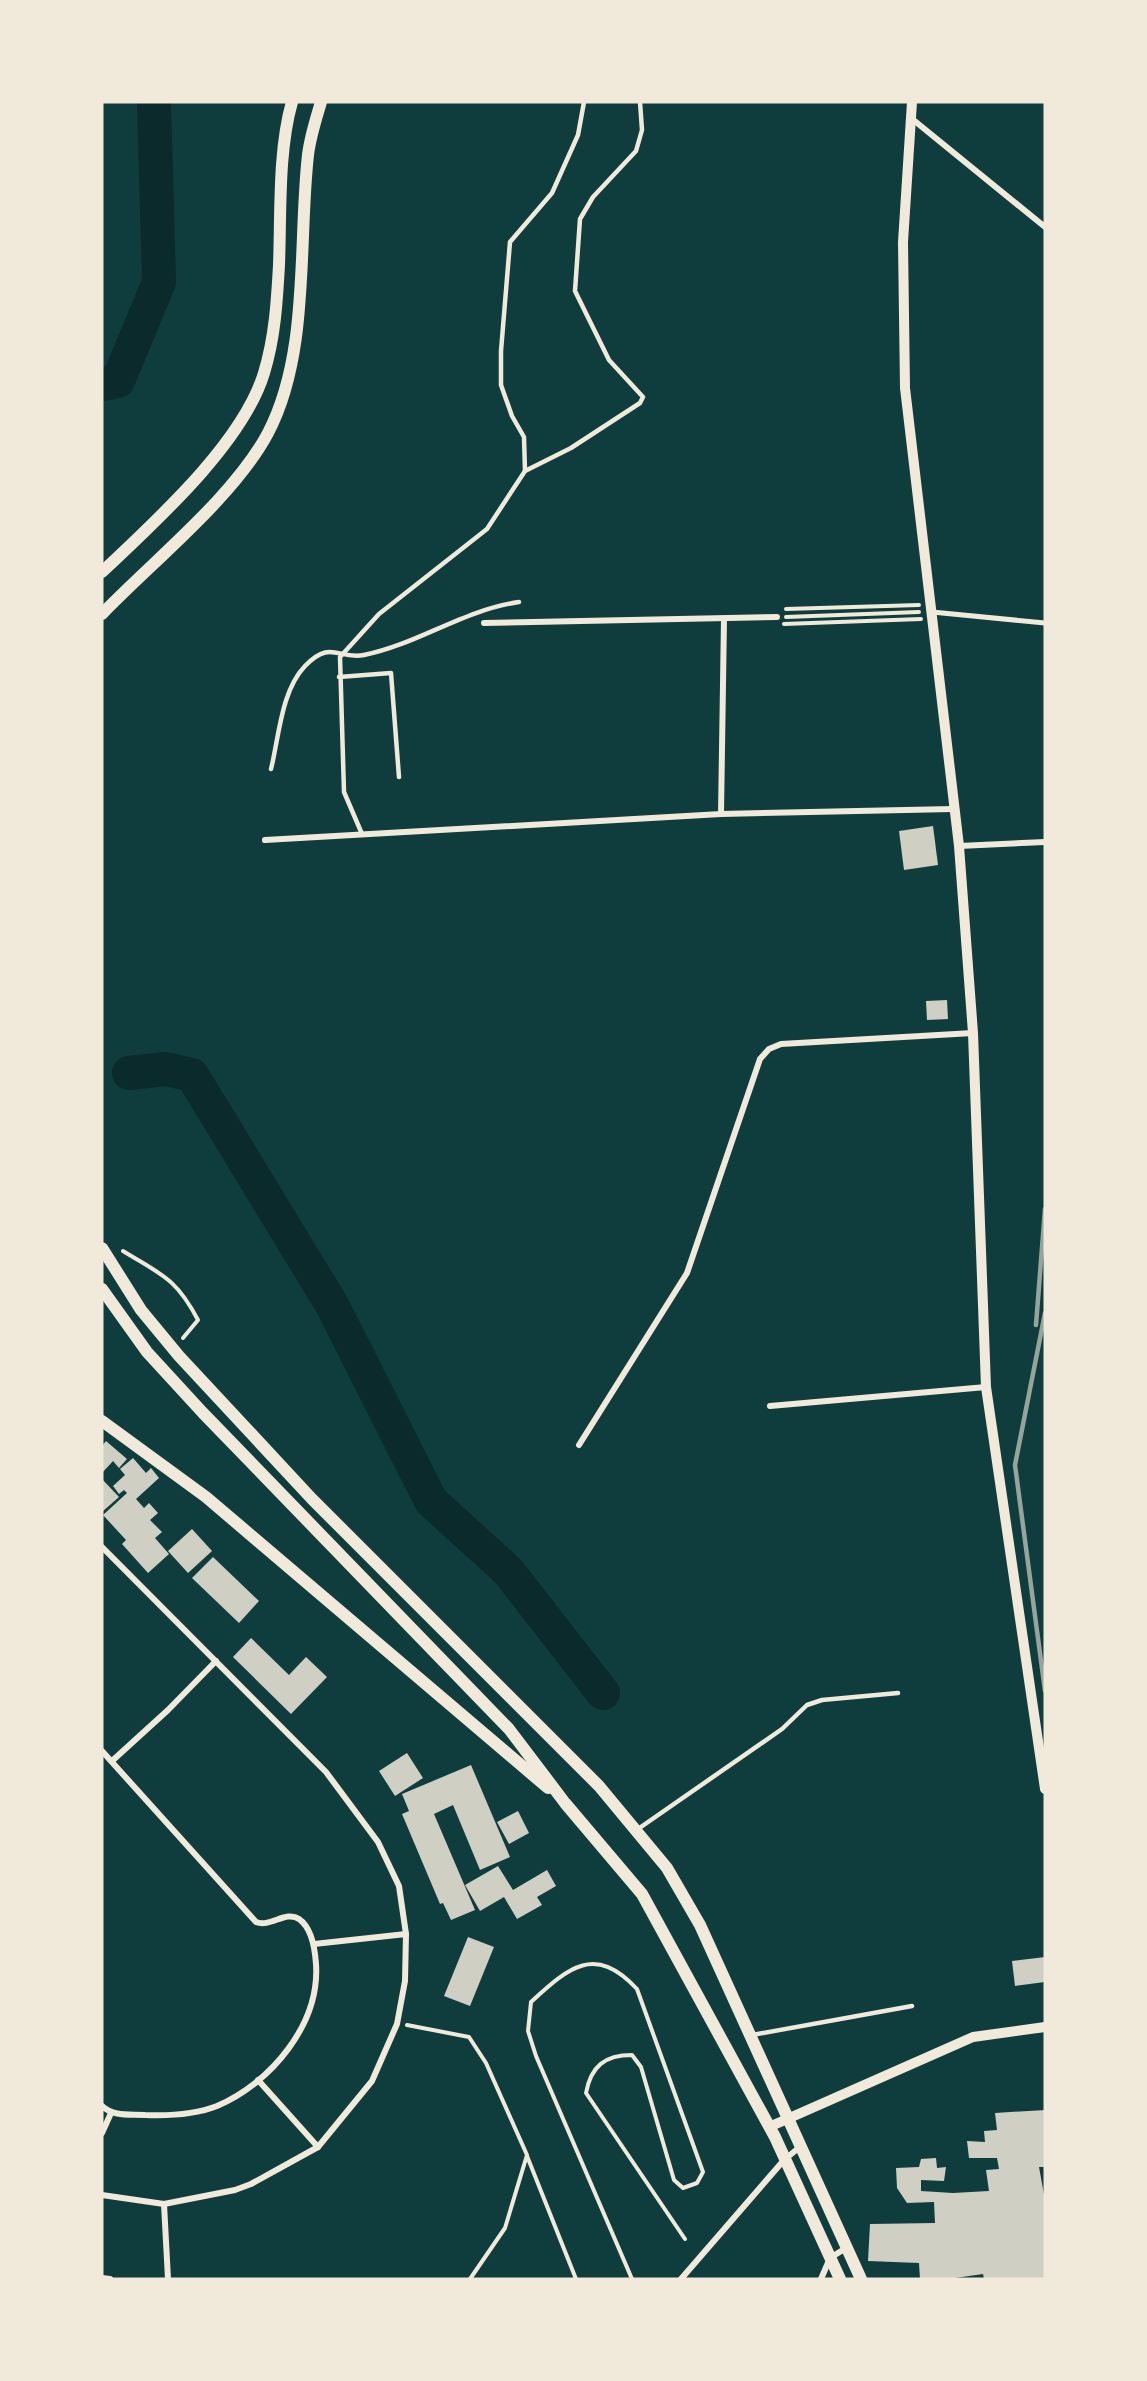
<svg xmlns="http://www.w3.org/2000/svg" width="1147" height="2381" font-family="'DM Sans',sans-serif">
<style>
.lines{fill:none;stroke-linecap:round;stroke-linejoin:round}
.river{stroke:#0a2a2b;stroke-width:34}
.building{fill:#cfcfc3}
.path{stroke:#f1e9da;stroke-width:4}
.service{stroke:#f1e9da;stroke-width:4.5}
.pedestrian{stroke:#f1e9da;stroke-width:5}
.minor{stroke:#f1e9da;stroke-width:6}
.tertiary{stroke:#f1e9da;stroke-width:10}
.secondary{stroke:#f1e9da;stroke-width:12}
.rail{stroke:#97a49c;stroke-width:4.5}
</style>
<rect width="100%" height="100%" fill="#0f3d3e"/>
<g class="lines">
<g class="river">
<path d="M 102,384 L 118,381 L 159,282 L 154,102"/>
<path d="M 129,1073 L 166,1069 L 192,1075 L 332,1305 L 431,1501 L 508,1571 L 603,1693"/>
</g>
</g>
<g class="building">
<path d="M 933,826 L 938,865 L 904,870 L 899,831 Z"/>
<path d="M 947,1000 L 948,1019 L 927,1020 L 926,1001 Z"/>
<path d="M 106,1441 L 127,1459 L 119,1468 L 113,1461 L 102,1473 L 102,1446 Z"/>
<path d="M 133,1458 L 146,1473 L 151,1468 L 159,1478 L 136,1499 L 144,1508 L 149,1503 L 158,1513 L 150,1520 L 162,1532 L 155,1538 L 169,1554 L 148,1573 L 122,1544 L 126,1540 L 103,1515 L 127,1493 L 124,1490 L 119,1494 L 113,1486 L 125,1475 L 120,1469 Z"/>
<path d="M 102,1479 L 119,1497 L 102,1512 Z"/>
<path d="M 192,1529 L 212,1551 L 188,1573 L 168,1551 Z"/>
<path d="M 213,1557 L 259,1601 L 239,1623 L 192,1578 Z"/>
<path d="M 251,1638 L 289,1675 L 306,1657 L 327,1677 L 291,1714 L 233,1657 Z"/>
<path d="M 407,1753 L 423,1778 L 395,1796 L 379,1771 Z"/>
<path d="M 471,1765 L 510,1857 L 480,1870 L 453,1805 L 434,1814 L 475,1910 L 451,1920 L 443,1903 L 440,1904 L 402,1814 L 409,1811 L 402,1794 Z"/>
<path d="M 518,1811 L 529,1833 L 509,1844 L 497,1822 Z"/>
<path d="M 498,1866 L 513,1890 L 547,1870 L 556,1886 L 537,1897 L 542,1905 L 517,1919 L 504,1897 L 480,1911 L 465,1885 Z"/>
<path d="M 468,1937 L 494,1947 L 470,2006 L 444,1996 Z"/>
<path d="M 1045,1957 L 1045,1982 L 1015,1986 L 1012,1961 Z"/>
<path d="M 1045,2110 L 1045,2167 L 1039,2167 L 1045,2200 L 1045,2279 L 984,2279 L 983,2274 L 948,2279 L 920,2279 L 919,2263 L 868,2261 L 870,2224 L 935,2223 L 934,2202 L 907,2203 L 897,2188 L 896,2168 L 919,2167 L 921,2159 L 936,2158 L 937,2168 L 946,2167 L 944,2181 L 921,2180 L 921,2191 L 953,2193 L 989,2191 L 986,2170 L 999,2169 L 997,2158 L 969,2158 L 967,2141 L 985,2142 L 984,2131 L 997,2130 L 995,2113 Z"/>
</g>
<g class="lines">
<g class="path">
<path d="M 786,609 L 919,605"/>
<path d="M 786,617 L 919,612"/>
<path d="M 784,624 L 921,619"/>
<path d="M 123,1251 C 162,1275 176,1278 198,1320 L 183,1338"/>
<path d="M 407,2025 L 469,2037 L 486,2063 L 527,2155 L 505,2228 L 470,2279"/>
<path d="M 527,2156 L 576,2279"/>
<path d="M 632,2279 L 536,2056 L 528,2031 L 531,2002 C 569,1967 595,1944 637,1989 L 703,2172 L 697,2183 L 683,2188 L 674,2180 L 641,2067 L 632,2055 C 605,2055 591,2066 586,2093 L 685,2239"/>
</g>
<g class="service">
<path d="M 525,471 L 571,448 L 640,403 L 643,397 L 609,360 L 575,291 L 580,219 L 593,197 L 636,151 L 642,130 L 640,102"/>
<path d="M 339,677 L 391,673 L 399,777"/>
<path d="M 271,769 C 279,737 281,691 305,666 C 331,639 338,660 364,655 C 418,644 463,610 519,602"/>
<path d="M 362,834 L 344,792 L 340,657 L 379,614 L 487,529 L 525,471 L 524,437 L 512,416 L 501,385 L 501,351 L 510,242 L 552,193 L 578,135 L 584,102"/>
<path d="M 638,1829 L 782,1729 L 807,1705 L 822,1700 L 898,1693"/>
<path d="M 752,2035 L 912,2006"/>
</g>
<path class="pedestrian" d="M 932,612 L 1045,623"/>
<g class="minor">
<path d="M 911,118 L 1045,227"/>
<path d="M 484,623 L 777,617"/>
<path d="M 721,814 L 724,619"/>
<path d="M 265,840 L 721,814 L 953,809"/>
<path d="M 959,846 L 1045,842"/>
<path d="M 770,1406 L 986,1387"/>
<path d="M 579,1445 L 687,1273 L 760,1059 L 769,1049 L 781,1044 L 973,1033"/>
<path d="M 102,1547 L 326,1772 L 378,1842 L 399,1886 L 406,1934 L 405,1981 L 397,2024 L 372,2081 L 318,2147 L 251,2184 L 235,2190 L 164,2204 L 102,2195"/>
<path d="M 102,1751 L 256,1922 C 270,1928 286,1910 299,1919 C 312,1928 315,1949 316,1964 C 320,2024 271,2083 217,2106 C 194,2115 170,2116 145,2115 C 129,2114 114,2117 102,2106"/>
<path d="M 112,1761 L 168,1710 L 216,1661"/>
<path d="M 314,1944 L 406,1934"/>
<path d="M 258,2080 L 318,2147"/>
<path d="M 102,2133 L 111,2113"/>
<path d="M 164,2204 L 168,2279"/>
<path d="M 102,2278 L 110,2279"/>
<path d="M 681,2279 L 784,2160 L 801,2146"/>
<path d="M 821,2279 L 830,2258 L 846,2248"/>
</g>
<g class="tertiary">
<path d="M 912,102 L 903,242 L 905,388 L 959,846 L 973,1033 L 986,1387 L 1045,1789"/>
<path d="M 769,2127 L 973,2037 L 1045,2027"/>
</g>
<g class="secondary">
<path d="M 102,572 C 155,522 243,443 264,373 C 275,337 277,301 279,265 C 281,213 278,151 292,102"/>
<path d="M 102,614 C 153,561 234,497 268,433 C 310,353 298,243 308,155 C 310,137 316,119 321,102"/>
<path d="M 102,1248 L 141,1310 L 179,1356 L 312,1499 L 599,1786 L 667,1868 L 700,1925 L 861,2279"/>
<path d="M 102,1289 L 147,1352 L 203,1413 L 509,1729 L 565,1803 L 642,1894 L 775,2137 L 840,2279"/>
<path d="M 102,1421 L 206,1497 L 548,1788"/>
</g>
<g class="rail">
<path d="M 1045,1313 L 1015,1465 L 1045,1691"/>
<path d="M 1036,1325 L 1045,1209"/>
</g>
</g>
<rect width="1147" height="2381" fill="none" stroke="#f1e9da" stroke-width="207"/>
</svg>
